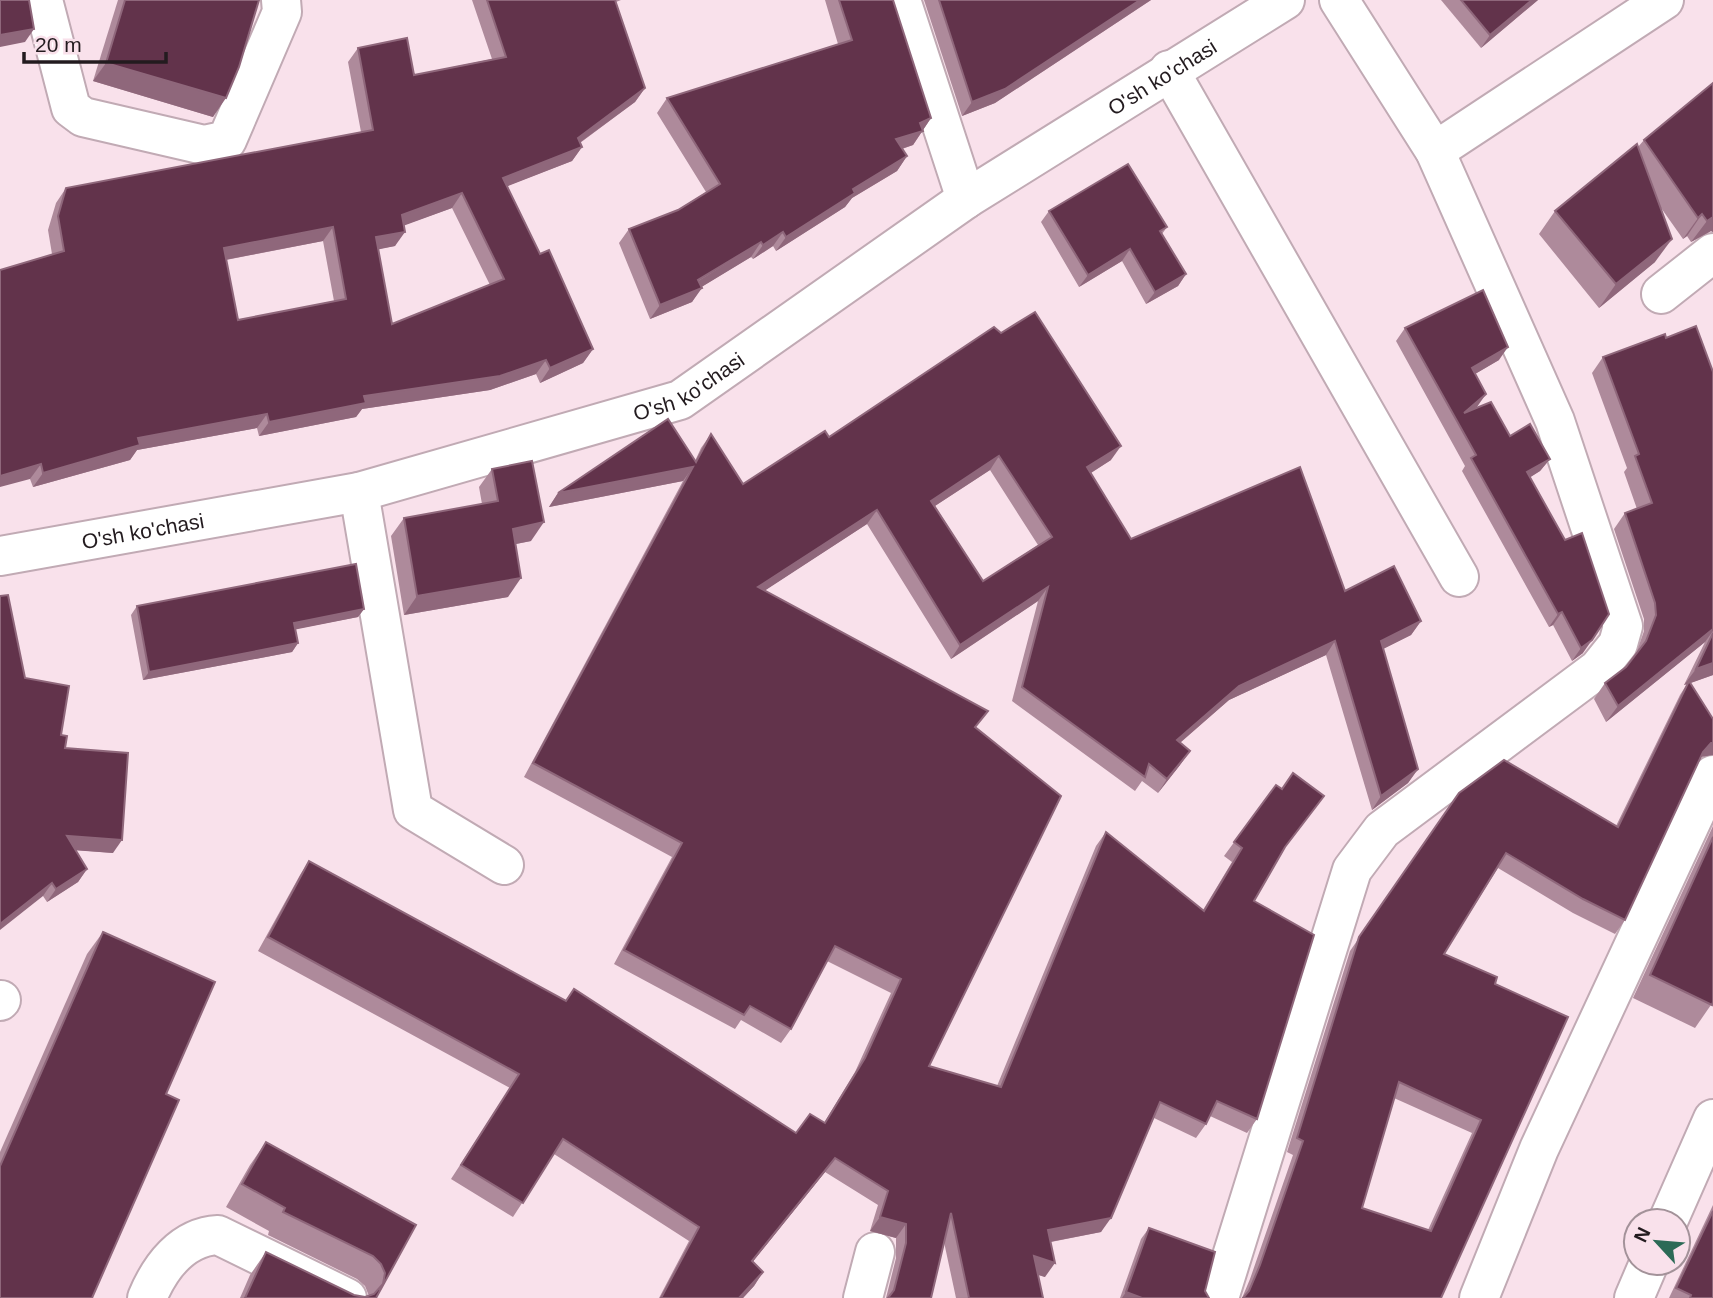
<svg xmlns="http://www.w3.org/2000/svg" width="1713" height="1298" font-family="Arial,sans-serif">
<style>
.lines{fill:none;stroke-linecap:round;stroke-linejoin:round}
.minor-casing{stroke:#c1aab4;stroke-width:42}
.minor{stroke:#fff;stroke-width:38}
.wall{fill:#ae8a9b;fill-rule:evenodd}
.shaded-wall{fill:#8f677b}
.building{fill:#62334b;stroke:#8f677b;stroke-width:2;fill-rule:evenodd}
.labels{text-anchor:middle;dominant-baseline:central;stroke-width:7;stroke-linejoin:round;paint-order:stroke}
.street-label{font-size:21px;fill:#231b1f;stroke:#f9e1eb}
</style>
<rect width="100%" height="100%" fill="#f9e1eb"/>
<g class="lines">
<g class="minor-casing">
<g id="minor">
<path d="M 43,0 L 71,108 L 83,117 L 204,145 L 227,140 L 282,12 L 281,0"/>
<path d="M 901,0 L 966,199"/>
<path d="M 1169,70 L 1459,577"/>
<path d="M 1435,151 L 1664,0"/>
<path d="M 1661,294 L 1713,253"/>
<path d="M 359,492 L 413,810 L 504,865"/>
<path id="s1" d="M 0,556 L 359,492 L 680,400 L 966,199 L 1285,0"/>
<path d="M 0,1001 L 1,1000"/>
<path d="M 1668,1221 L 1713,1119"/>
<path d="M 147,1298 C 160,1267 182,1237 218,1235 L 347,1298"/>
<path d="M 863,1298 L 875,1252"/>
<path d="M 1219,1298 L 1352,870 L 1382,830 L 1598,669 L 1618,644 L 1623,626 L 1555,421 L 1435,151 L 1339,0"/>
<path d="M 1479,1298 L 1539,1149 L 1713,775"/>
<path d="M 1634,1298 L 1649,1263"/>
</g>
</g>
<use href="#minor" class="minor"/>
</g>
<g class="wall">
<path d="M 118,0 L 259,0 L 213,117 L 93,81 Z"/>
<path d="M 472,0 L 621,0 L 616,2 L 645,88 L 635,102 L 580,143 L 582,147 L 572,161 L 507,186 L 540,254 L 593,349 L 583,363 L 540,383 L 536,374 L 490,390 L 362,409 L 356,417 L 259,436 L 257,428 L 137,450 L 130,460 L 33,487 L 30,479 L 52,254 L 48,230 L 56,203 L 66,188 L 361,132 L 348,62 L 358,48 L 414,75 L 492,59 ZM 452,208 L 490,285 L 392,324 L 378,249 L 395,246 L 404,225 ZM 323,241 L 334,301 L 238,320 L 226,260 Z"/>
<path d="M 825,0 L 893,0 L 931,118 L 913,145 L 902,149 L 907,156 L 897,171 L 852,198 L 845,207 L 776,251 L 773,246 L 753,259 L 751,257 L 701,287 L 692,302 L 650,319 L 619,243 L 629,229 L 678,210 L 706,192 L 657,113 L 667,98 L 838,44 Z"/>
<path d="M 924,0 L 1151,0 L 995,103 L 962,116 Z"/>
<path d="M 1441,0 L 1538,0 L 1481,48 Z"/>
<path d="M 1713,83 L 1713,232 L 1711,231 L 1691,242 L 1687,236 L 1683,239 L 1659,205 L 1655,262 L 1599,308 L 1539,234 L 1555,211 L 1638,147 L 1644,140 Z"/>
<path d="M 1049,211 L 1167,227 L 1162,234 L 1186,274 L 1178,286 L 1146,304 L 1122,261 L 1079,287 L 1041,222 Z"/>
<path d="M 1405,328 L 1499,360 L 1475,374 L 1477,408 L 1510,436 L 1550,459 L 1540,471 L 1530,477 L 1583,653 L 1572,661 L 1553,625 L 1549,627 L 1462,471 L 1465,466 L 1396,341 Z"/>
<path d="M 1666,338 L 1713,372 L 1713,675 L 1690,683 L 1701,757 L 1625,920 L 1615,934 L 1573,913 L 1498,868 L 1444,954 L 1495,984 L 1568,1017 L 1441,1298 L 1242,1298 L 1250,1279 L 1293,1155 L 1287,1152 L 1350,951 L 1459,793 L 1616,826 L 1680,695 L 1687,684 L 1684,685 L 1705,642 L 1606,722 L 1594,699 L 1605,683 L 1626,667 L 1636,654 L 1644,631 L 1644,619 L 1614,529 L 1625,513 L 1637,509 L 1624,472 L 1627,468 L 1592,373 L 1603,357 ZM 1394,1098 L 1472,1133 L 1428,1230 L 1362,1208 Z"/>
<path d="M 711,434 L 743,484 L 829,437 L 1111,460 L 1091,473 L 1131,539 L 1345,591 L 1421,621 L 1411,635 L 1383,649 L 1418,769 L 1408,783 L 1372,810 L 1326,655 L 1229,700 L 1180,743 L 1180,765 L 1158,793 L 1142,781 L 1135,791 L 1012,701 L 1038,601 L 951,659 L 867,524 L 765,590 L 976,728 L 929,1066 L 997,1086 L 1096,846 L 1106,832 L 1203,910 L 1232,862 L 1224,856 L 1276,785 L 1283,851 L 1254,901 L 1257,1119 L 1247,1133 L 1210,1116 L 1206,1124 L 1196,1138 L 1154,1118 L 1101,1232 L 1051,1242 L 1045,1277 L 1038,1275 L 1043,1298 L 956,1298 L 944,1242 L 931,1298 L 886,1298 L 896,1258 L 896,1238 L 870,1231 L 878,1205 L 825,1172 L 753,1261 L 763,1272 L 754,1286 L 743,1298 L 659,1298 L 689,1241 L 554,1154 L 513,1217 L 451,1179 L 510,1088 L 258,951 L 300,875 L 309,861 L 565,1001 L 574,989 L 796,1133 L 824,1123 L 855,1072 L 891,993 L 827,961 L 791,1029 L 781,1043 L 741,1020 L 735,1029 L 614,964 L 672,857 L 524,777 L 683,481 L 549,507 L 558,493 L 695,461 L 701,448 ZM 990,470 L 1038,545 L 983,581 L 935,506 Z"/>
<path d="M 492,469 L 531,541 L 516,544 L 508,597 L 404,615 L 391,536 L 404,518 L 482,504 L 479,487 Z"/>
<path d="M 137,606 L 364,609 L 358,617 L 295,629 L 298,643 L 292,652 L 143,680 L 131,615 Z"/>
<path d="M 25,678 L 61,735 L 65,748 L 113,853 L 76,850 L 87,869 L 78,882 L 47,902 L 43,896 Z"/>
<path d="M 1713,826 L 1713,1002 L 1695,1028 L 1633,998 Z"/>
<path d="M 103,932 L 166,1094 L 0,1298 L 0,1152 L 87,954 Z"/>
<path d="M 266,1142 L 416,1225 L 376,1298 L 240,1298 L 250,1275 L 266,1252 L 354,1295 L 365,1297 L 369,1296 L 365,1286 L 357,1279 L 268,1235 L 269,1231 L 226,1207 L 250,1165 Z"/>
<path d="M 1713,1205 L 1713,1298 L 1669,1298 Z"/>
<path d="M 1149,1228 L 1205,1291 L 1209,1298 L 1120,1298 L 1141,1239 Z"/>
</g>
<g class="shaded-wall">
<path d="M 1140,0 L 1151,0 L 995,103 L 962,116 L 972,102 Z"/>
<path d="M 1532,0 L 1538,0 L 1481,48 L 1490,35 Z"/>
<path d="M 34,29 L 25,42 L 0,47 L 0,35 Z"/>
<path d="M 106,63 L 226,98 L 213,117 L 93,81 Z"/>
<path d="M 645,88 L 635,102 L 567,152 L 578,138 Z"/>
<path d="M 931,118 L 913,145 L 886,154 L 896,139 L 920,123 Z"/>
<path d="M 582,147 L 572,161 L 493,192 L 503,178 Z"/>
<path d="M 907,156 L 897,171 L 852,198 L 845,207 L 776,251 L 786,237 L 853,189 Z"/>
<path d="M 462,193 L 452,208 L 392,230 L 402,215 Z"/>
<path d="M 1702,214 L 1687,236 L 1683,239 L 1698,218 Z"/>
<path d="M 1713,217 L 1713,232 L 1711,231 L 1691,242 L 1707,221 Z"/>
<path d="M 333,227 L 323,241 L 214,262 L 224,248 Z"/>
<path d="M 405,232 L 395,246 L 366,252 L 376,237 Z"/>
<path d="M 783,232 L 773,246 L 753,259 L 763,245 Z"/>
<path d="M 1672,239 L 1655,262 L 1599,308 L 1616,284 Z"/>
<path d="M 761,242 L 751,257 L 695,291 L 702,288 L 692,302 L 650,319 L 660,305 Z"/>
<path d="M 1130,249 L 1122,261 L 1079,287 L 1088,275 Z"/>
<path d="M 1186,274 L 1178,286 L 1146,304 L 1155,292 Z"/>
<path d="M 1508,347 L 1499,360 L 1463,381 L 1472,368 Z"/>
<path d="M 593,349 L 583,363 L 540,383 L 550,368 Z"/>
<path d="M 546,360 L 536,374 L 490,390 L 362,409 L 356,417 L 259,436 L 269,422 L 364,396 Z"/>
<path d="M 1486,394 L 1477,407 L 1464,413 Z"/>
<path d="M 267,414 L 257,428 L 137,450 L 130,460 L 33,487 L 43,473 L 138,438 Z"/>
<path d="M 1121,446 L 1111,460 L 1078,481 L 1087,467 Z"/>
<path d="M 999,456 L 990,470 L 921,515 L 931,501 Z"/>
<path d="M 1550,459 L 1540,471 L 1518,485 L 1527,472 Z"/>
<path d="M 41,464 L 30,479 L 0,487 L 0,476 Z"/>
<path d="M 693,467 L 683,481 L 549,507 L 558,493 Z"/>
<path d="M 877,510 L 867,524 L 749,601 L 758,587 Z"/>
<path d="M 544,522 L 531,541 L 500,547 L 513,529 Z"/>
<path d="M 521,578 L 508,597 L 404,615 L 417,596 Z"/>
<path d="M 1048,587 L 1038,601 L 951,659 L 960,645 Z"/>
<path d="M 364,609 L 358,617 L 288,631 L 294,623 Z"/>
<path d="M 1562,612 L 1553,625 L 1549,627 L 1558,614 Z"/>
<path d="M 1421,621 L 1411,635 L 1371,655 L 1381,641 Z"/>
<path d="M 1713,629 L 1713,631 L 1705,642 L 1606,722 L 1618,706 Z"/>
<path d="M 1592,640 L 1583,653 L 1572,661 L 1581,648 Z"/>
<path d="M 1335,641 L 1326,655 L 1229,700 L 1167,754 L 1177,740 L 1239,686 Z"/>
<path d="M 298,643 L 292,652 L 143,680 L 149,672 Z"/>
<path d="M 1713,663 L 1713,675 L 1688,684 L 1689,681 L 1687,684 L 1684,685 L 1696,669 Z"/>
<path d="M 1711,743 L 1713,743 L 1713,755 L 1701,757 L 1703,752 Z"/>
<path d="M 1190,751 L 1180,765 L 1158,793 L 1167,779 Z"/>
<path d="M 1418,769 L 1408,783 L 1372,810 L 1381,796 Z"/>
<path d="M 67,836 L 122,840 L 113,853 L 58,849 Z"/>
<path d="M 87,869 L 78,882 L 47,902 L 56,889 Z"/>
<path d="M 52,883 L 43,896 L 0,930 L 0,924 Z"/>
<path d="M 835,1158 L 825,1172 L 742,1275 L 752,1261 Z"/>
<path d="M 880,1217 L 906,1224 L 896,1238 L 870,1231 Z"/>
<path d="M 1111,1218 L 1101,1232 L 1039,1244 L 1048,1230 Z"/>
<path d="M 1034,1256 L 1055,1263 L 1045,1277 L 1024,1270 Z"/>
<path d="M 763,1272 L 754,1286 L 743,1298 L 739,1298 Z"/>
<path d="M 1126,1292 L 1142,1298 L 1122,1298 Z"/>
</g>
<g class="building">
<path d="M 0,0 L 29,0 L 34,29 L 0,35 Z"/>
<path d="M 125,0 L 259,0 L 239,67 L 226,98 L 106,63 Z"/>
<path d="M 487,0 L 615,0 L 645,88 L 578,138 L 582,147 L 503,178 L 540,254 L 549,250 L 593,349 L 550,368 L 546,360 L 500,376 L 364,396 L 366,403 L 269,422 L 267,414 L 138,438 L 140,445 L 43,473 L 41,464 L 0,476 L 0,270 L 64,251 L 58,216 L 66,188 L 373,130 L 358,48 L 407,38 L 414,75 L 506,57 ZM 462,193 L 504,279 L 392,324 L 376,237 L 405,232 L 402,215 ZM 333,227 L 346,299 L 238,320 L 224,248 Z"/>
<path d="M 839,0 L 893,0 L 931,118 L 920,123 L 923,131 L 896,139 L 907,156 L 853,189 L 855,193 L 786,237 L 783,232 L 763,245 L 761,242 L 698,280 L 702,288 L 660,305 L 629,229 L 678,210 L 720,184 L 667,98 L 852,40 Z"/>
<path d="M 939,0 L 1140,0 L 1005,89 L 972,102 Z"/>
<path d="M 1461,0 L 1532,0 L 1490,35 Z"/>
<path d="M 1713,83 L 1713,217 L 1707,221 L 1702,214 L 1698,218 L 1644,140 Z"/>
<path d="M 1637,144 L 1672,239 L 1616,284 L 1555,211 Z"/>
<path d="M 1128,164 L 1167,227 L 1160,231 L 1186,274 L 1155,292 L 1130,249 L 1088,275 L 1049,211 Z"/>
<path d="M 1483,290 L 1508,347 L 1472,368 L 1486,394 L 1464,413 L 1491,402 L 1510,436 L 1530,424 L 1550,459 L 1527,472 L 1565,540 L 1582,533 L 1609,614 L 1592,640 L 1581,648 L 1562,612 L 1558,614 L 1471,458 L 1476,455 L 1405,328 Z"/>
<path d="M 1035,312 L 1121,446 L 1087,467 L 1131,539 L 1300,467 L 1345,591 L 1394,566 L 1421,621 L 1381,641 L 1418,769 L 1381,796 L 1335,641 L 1239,686 L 1177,740 L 1190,751 L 1167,779 L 1149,764 L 1145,777 L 1022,687 L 1048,587 L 960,645 L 877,510 L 758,587 L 988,711 L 975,727 L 1061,796 L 929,1066 L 1001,1087 L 1106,832 L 1204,911 L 1242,848 L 1234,842 L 1276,785 L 1282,789 L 1293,773 L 1324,796 L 1285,847 L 1254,901 L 1314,935 L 1257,1119 L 1217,1101 L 1206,1124 L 1160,1102 L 1111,1218 L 1048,1230 L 1055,1263 L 1034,1256 L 1043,1298 L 969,1298 L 951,1213 L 931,1298 L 888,1298 L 894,1290 L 906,1243 L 906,1224 L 880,1217 L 888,1191 L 835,1158 L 752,1261 L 763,1272 L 739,1298 L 661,1298 L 699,1227 L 563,1139 L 523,1203 L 461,1165 L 519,1074 L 268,937 L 309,861 L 566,1001 L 574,989 L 796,1133 L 810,1114 L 825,1123 L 865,1058 L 901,979 L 835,946 L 791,1029 L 750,1006 L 744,1015 L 624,950 L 682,843 L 533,763 L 693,467 L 558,493 L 668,419 L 696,462 L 711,434 L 743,484 L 825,431 L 829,437 L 994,327 L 1001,333 ZM 999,456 L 1052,537 L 983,581 L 931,501 Z"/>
<path d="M 1696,326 L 1713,372 L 1713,629 L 1618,706 L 1605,683 L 1626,667 L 1646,641 L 1656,615 L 1655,603 L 1625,513 L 1652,503 L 1635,456 L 1639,454 L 1603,357 L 1665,334 L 1666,338 Z"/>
<path d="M 532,461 L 544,522 L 513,529 L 521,578 L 417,596 L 404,518 L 498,501 L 492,469 Z"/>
<path d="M 356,564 L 364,609 L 294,623 L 298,643 L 149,672 L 137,606 Z"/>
<path d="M 8,595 L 25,678 L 69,686 L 61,735 L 67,736 L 65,748 L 128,753 L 122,840 L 67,836 L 87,869 L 56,889 L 52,883 L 0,924 L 0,596 Z"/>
<path d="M 1713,633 L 1713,663 L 1696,669 Z"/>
<path d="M 1689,681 L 1713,719 L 1713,743 L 1711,743 L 1703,752 L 1625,920 L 1583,899 L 1506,853 L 1444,954 L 1497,977 L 1495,984 L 1568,1017 L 1441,1298 L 1243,1298 L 1249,1291 L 1260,1265 L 1303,1141 L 1297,1138 L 1359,937 L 1459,793 L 1504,760 L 1618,827 ZM 1399,1082 L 1481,1120 L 1431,1231 L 1362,1208 Z"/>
<path d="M 1713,837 L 1713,1002 L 1712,1005 L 1650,975 Z"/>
<path d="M 103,932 L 215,982 L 166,1094 L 179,1100 L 92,1298 L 0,1298 L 0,1166 Z"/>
<path d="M 266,1142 L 416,1225 L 376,1298 L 245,1298 L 266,1252 L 354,1295 L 365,1297 L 374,1294 L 383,1284 L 385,1273 L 381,1264 L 373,1256 L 283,1212 L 285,1208 L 242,1184 Z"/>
<path d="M 1713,1211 L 1713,1298 L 1690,1298 L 1691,1295 L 1676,1288 Z"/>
<path d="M 1149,1228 L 1215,1252 L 1205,1291 L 1209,1298 L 1142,1298 L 1126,1292 Z"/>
</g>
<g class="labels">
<g class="street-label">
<text stroke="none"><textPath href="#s1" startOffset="1279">O'sh ko'chasi</textPath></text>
<text stroke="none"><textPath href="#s1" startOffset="712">O'sh ko'chasi</textPath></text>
<text stroke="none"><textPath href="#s1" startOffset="145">O'sh ko'chasi</textPath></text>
</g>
</g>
<g transform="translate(1657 1242) rotate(296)"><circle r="33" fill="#f9e1eb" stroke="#a39299" stroke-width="2"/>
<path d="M0-5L12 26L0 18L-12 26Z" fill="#2c6a56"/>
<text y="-10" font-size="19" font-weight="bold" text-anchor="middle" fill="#231b1f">N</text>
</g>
<path d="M24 52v10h142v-10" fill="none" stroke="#231b1f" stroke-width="3.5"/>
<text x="35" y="52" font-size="21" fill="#231b1f" stroke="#f9e1eb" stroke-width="5" paint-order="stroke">20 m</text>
</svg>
